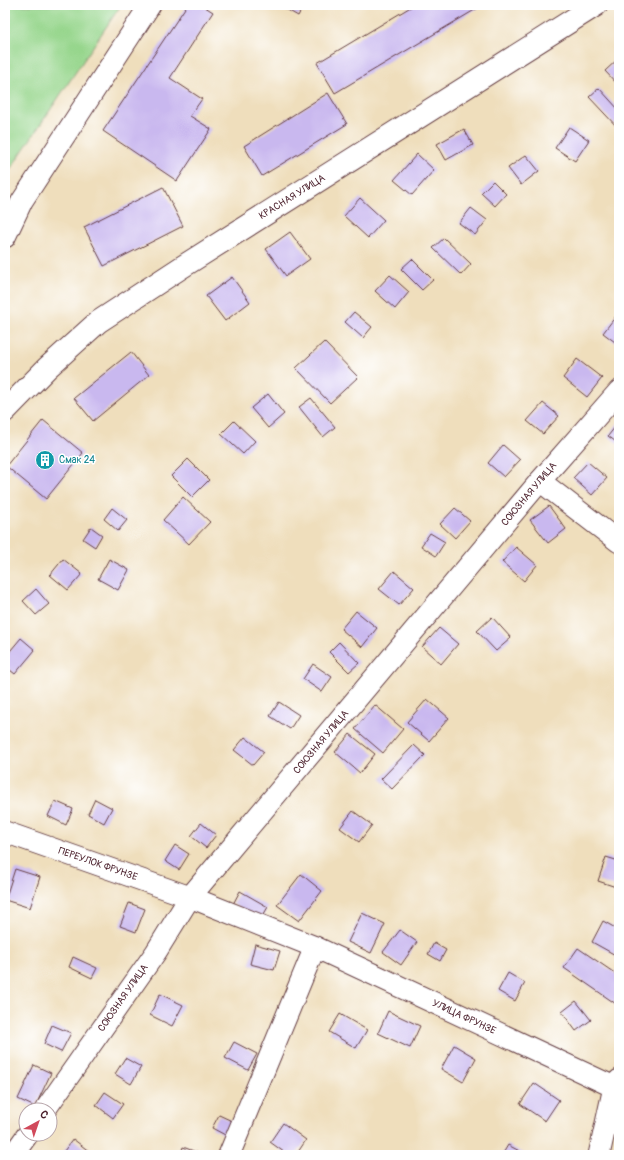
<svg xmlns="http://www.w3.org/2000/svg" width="624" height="1160" font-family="Pangolin,sans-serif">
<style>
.green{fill:#96d68c;stroke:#707a5c}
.building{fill:#c9b8ef}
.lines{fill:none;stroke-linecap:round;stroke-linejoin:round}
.street-casing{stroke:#633c41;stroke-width:23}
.secondary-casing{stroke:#633c41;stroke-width:24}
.street{stroke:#fff;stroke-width:21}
.secondary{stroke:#fff;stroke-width:22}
.labels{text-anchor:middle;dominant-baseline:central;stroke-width:3;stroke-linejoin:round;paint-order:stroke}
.street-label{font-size:10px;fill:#4a1f2b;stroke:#fff}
.culture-label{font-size:10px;fill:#0d838f;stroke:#fff;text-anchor:start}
</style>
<rect width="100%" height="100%" fill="#fff"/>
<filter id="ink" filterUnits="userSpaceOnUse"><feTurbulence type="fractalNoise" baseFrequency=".025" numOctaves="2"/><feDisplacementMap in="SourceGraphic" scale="8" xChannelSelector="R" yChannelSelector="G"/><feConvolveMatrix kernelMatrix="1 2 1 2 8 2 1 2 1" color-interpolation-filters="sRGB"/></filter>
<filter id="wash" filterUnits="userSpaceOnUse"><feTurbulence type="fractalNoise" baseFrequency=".012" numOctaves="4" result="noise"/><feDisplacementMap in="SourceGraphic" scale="16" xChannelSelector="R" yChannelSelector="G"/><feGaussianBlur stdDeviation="0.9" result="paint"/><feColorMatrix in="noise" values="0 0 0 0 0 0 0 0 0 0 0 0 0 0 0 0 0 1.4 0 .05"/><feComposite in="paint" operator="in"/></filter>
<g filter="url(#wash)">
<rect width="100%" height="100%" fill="#efdebc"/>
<path class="green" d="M 5,5 L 121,5 L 5,177 Z"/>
<g id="blocks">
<g class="building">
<path d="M 187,5 L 202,5 L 213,12 L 170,78 L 202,99 L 190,116 L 211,129 L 177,181 L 103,131 Z"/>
<path d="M 279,5 L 304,5 L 298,16 Z"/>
<path d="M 414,5 L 483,5 L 335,93 L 317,63 Z"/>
<path d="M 619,58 L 619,86 L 605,71 Z"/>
<path d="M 599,88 L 619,110 L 619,129 L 589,97 Z"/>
<path d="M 328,93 L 347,124 L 262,176 L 244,146 Z"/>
<path d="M 569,127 L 589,140 L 575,161 L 555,148 Z"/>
<path d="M 464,129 L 473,145 L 446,160 L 437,144 Z"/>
<path d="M 417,154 L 434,170 L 412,195 L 394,180 Z"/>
<path d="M 526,155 L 539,171 L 521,185 L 508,168 Z"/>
<path d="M 493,181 L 506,194 L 495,206 L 481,193 Z"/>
<path d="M 163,187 L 183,226 L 104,266 L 84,227 Z"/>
<path d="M 360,198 L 384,220 L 368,238 L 344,216 Z"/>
<path d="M 471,208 L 487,220 L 475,235 L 459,223 Z"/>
<path d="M 290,232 L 310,259 L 286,276 L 266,249 Z"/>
<path d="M 444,238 L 471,264 L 461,275 L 433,248 Z"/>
<path d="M 412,259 L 433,280 L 422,290 L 401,269 Z"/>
<path d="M 390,275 L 409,292 L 395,309 L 375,291 Z"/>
<path d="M 232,277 L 250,302 L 225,321 L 206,296 Z"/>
<path d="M 354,312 L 372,327 L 363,338 L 345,322 Z"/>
<path d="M 619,312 L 619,345 L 603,333 Z"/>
<path d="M 324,342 L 358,377 L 330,403 L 296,368 Z"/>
<path d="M 131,352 L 149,375 L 93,421 L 74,398 Z"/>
<path d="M 577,359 L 602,378 L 587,397 L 563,378 Z"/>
<path d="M 268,394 L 284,414 L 268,428 L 251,408 Z"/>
<path d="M 311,398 L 335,427 L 323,437 L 299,407 Z"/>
<path d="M 543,403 L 559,416 L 543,434 L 527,421 Z"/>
<path d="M 43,420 L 83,453 L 46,499 L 6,466 Z"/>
<path d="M 234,421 L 255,441 L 243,454 L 221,434 Z"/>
<path d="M 619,422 L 619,444 L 608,436 Z"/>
<path d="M 503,445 L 520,460 L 504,477 L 488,463 Z"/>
<path d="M 188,459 L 209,480 L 192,497 L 171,476 Z"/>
<path d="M 588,462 L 607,478 L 592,495 L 573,478 Z"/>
<path d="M 183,497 L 210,522 L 189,544 L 163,520 Z"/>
<path d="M 549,506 L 566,529 L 548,543 L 530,520 Z"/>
<path d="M 112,508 L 127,520 L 118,531 L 104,519 Z"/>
<path d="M 455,508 L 470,521 L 455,538 L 440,524 Z"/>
<path d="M 91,527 L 102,535 L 95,547 L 83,539 Z"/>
<path d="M 430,533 L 445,542 L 436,556 L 421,546 Z"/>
<path d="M 516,547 L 537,565 L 524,581 L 502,562 Z"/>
<path d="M 63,559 L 82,574 L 68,590 L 50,575 Z"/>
<path d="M 109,559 L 129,570 L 118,590 L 98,579 Z"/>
<path d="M 394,571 L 414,588 L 399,605 L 379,589 Z"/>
<path d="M 36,589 L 49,604 L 36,615 L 23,601 Z"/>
<path d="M 356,611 L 377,628 L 362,647 L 341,629 Z"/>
<path d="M 492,617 L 511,638 L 496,651 L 477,631 Z"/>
<path d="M 439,628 L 458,644 L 441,664 L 422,647 Z"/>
<path d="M 21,638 L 35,650 L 15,674 L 5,666 L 5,657 Z"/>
<path d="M 339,642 L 359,663 L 349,672 L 329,652 Z"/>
<path d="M 313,664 L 332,677 L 322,692 L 303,679 Z"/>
<path d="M 427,699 L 449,718 L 429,741 L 407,722 Z"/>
<path d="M 279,702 L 299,715 L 290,729 L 270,716 Z"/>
<path d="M 375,705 L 403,729 L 383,753 L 355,729 Z"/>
<path d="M 350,734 L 375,754 L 360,773 L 335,752 Z"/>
<path d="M 245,737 L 264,752 L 253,765 L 234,750 Z"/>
<path d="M 414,745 L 425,755 L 392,789 L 381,779 Z"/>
<path d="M 95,799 L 112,808 L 104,823 L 88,814 Z"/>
<path d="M 55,801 L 73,809 L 66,825 L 48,816 Z"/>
<path d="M 353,811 L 372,825 L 359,842 L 340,828 Z"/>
<path d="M 201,823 L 216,835 L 206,848 L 191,836 Z"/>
<path d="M 175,845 L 189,854 L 179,870 L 165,861 Z"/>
<path d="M 606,857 L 619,861 L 619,888 L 598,881 Z"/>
<path d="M 15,869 L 40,877 L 30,908 L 5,900 Z"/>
<path d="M 301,874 L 322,891 L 299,921 L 277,905 Z"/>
<path d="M 240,891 L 268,907 L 261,919 L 233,904 Z"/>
<path d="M 129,903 L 145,909 L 136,932 L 120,926 Z"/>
<path d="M 362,913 L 385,924 L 371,953 L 348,942 Z"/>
<path d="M 603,921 L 619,930 L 619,957 L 592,942 Z"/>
<path d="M 400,930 L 417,942 L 401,965 L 383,952 Z"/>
<path d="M 434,943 L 446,950 L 440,961 L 428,954 Z"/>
<path d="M 255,944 L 280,951 L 274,970 L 250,964 Z"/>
<path d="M 578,948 L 619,976 L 619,1006 L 564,968 Z"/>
<path d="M 73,957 L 97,968 L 92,978 L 69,967 Z"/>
<path d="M 508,973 L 525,983 L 515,1001 L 498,991 Z"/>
<path d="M 160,994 L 183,1005 L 172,1026 L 150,1015 Z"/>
<path d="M 576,1001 L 591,1020 L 576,1031 L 562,1012 Z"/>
<path d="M 388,1011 L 420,1026 L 410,1048 L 378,1033 Z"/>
<path d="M 340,1014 L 367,1030 L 356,1048 L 329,1032 Z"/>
<path d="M 52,1025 L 71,1033 L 61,1052 L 44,1044 Z"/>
<path d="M 234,1042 L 257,1054 L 248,1070 L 225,1058 Z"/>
<path d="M 454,1045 L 476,1058 L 463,1082 L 441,1069 Z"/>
<path d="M 125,1058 L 141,1067 L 131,1084 L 115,1074 Z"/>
<path d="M 34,1065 L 51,1073 L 35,1107 L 18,1099 Z"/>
<path d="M 534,1083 L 559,1100 L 545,1121 L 520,1104 Z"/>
<path d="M 105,1092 L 123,1104 L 113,1118 L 96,1105 Z"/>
<path d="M 219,1115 L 234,1122 L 227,1136 L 212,1128 Z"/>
<path d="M 283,1123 L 306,1140 L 296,1155 L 288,1155 L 270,1142 Z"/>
<path d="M 73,1139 L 94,1155 L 61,1155 Z"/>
<path d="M 508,1145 L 527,1155 L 502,1155 Z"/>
<path d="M 183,1147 L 204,1155 L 180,1155 Z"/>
</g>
</g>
</g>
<g filter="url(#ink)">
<use href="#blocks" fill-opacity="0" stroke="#633c41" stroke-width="1"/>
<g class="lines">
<g class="street-casing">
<g id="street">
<path d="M 5,237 L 22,201 L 150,5"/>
<path d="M 540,481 L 619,542"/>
<path d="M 5,832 L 190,897 L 315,947 L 614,1087"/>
<path d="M 45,1110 L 156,952 L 190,897 L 540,481 L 619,391"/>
<path d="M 13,1155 L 28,1134"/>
<path d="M 229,1155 L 315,947"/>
<path d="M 599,1155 L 614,1087 L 619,1080"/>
</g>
</g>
<g class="secondary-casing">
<path id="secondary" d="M 5,411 L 47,368 L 98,322 L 182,267 L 596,5"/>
</g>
<use href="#street" class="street"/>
<use href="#secondary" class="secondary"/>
</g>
</g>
<defs>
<g id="building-disc" transform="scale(1)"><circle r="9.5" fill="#0f9aa8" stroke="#fff"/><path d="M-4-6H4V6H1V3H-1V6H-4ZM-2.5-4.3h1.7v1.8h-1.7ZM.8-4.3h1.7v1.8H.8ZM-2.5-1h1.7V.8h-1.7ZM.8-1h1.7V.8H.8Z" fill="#fff"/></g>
</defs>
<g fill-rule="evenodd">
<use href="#building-disc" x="45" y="460"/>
</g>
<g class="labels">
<g class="street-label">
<text transform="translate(292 197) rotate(-32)">КРАСНАЯ УЛИЦА</text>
<text transform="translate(529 494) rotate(-50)">СОЮЗНАЯ УЛИЦА</text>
<text transform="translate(321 742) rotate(-50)">СОЮЗНАЯ УЛИЦА</text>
<text transform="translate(98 864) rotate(19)">ПЕРЕУЛОК ФРУНЗЕ</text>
<text transform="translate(123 998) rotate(-55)">СОЮЗНАЯ УЛИЦА</text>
<text transform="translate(464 1017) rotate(25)">УЛИЦА ФРУНЗЕ</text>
</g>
<g class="culture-label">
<text x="59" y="460">Смак 24</text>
</g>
</g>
<rect width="624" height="1160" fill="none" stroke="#fff" stroke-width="20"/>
<g transform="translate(38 1122) rotate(40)"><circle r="19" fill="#ffffff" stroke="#b7a5aa"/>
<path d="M0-3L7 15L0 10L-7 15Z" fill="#d1495b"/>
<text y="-6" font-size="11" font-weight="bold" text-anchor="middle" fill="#4a1f2b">С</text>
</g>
</svg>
